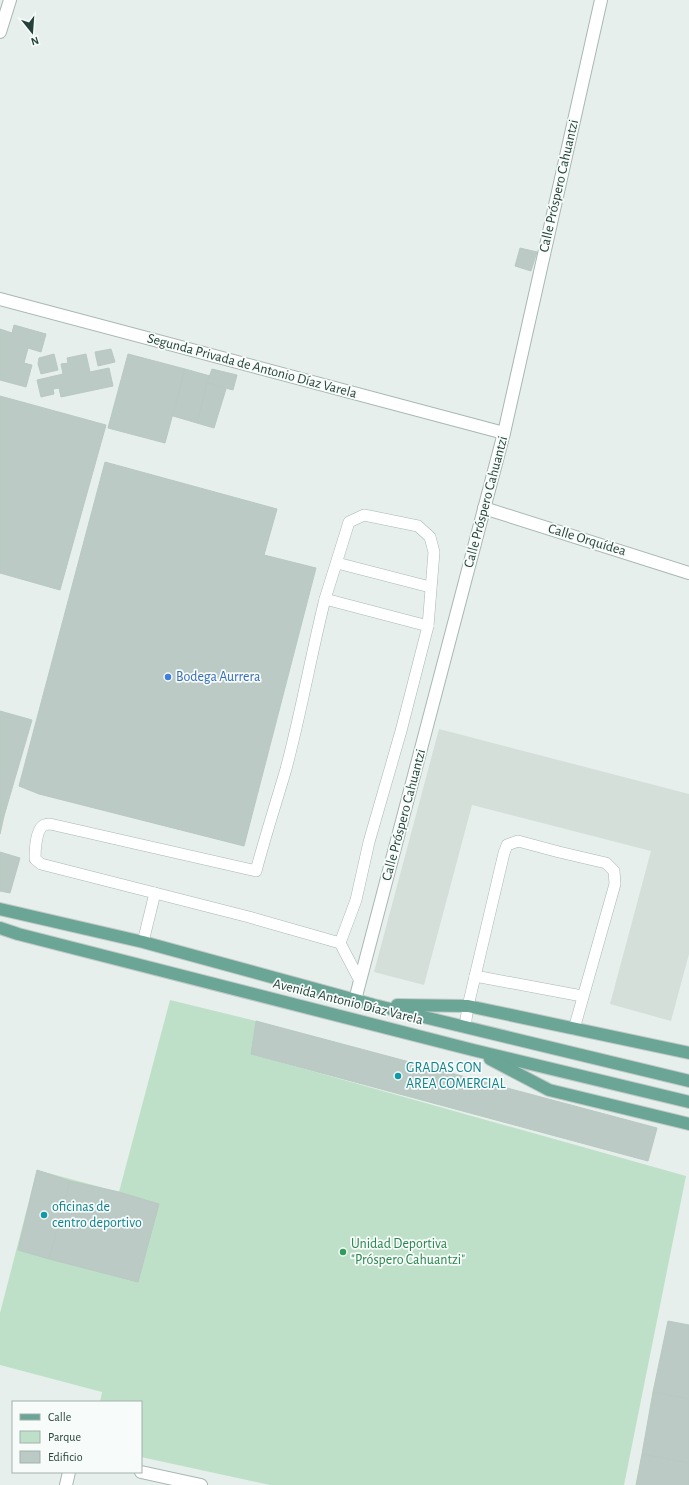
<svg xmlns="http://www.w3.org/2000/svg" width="689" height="1485" font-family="'Alegreya Sans',sans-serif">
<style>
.built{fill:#d4dfda}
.green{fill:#bfe0c8}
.building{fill:#bbcac4;stroke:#b8c9c2}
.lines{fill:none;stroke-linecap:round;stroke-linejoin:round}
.service-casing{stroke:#a8b8b2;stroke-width:12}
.minor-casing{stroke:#a8b8b2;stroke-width:14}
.primary-casing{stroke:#c2cac8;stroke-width:14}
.service{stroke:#fff;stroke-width:11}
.minor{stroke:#fff;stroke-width:12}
.primary{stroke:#6aa596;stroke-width:12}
.shop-dot{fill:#3f7fe0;stroke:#f7fbf9;stroke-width:1.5}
.culture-dot{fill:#0f9aa8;stroke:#f7fbf9;stroke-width:1.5}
.leisure-dot{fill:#2e9e5b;stroke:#f7fbf9;stroke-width:1.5}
.labels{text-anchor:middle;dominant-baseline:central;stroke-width:3.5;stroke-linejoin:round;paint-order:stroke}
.street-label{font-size:14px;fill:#24423a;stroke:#f7fbf9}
.shop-label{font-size:14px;fill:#366cbe;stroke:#f7fbf9;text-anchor:start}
.culture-label{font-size:14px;fill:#0d838f;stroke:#f7fbf9;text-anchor:start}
.leisure-label{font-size:14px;fill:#27864d;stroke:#f7fbf9;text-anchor:start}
</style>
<rect width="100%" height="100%" fill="#e6efeb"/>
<path class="built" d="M 439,729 L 689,794 L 689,954 L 671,1021 L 610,1004 L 651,851 L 472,805 L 424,985 L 374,972 Z"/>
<path class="green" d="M 170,1000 L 256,1021 L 251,1054 L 686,1176 L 624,1485 L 270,1485 L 141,1457 L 141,1402 L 100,1402 L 102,1392 L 0,1365 L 0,1313 L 37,1170 L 119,1192 Z"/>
<g class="building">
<path d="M 520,248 L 537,252 L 531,271 L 515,266 Z"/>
<path d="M 14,325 L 46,334 L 41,352 L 28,348 L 24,363 L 32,365 L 26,387 L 0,380 L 0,329 L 12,333 Z"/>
<path d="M 111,349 L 115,362 L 98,366 L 95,352 Z"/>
<path d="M 54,354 L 58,370 L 41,374 L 38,364 L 39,358 Z"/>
<path d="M 86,354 L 90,372 L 109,368 L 113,386 L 61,397 L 59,388 L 53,389 L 54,394 L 41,397 L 37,380 L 63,374 L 61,364 L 68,363 L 67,358 Z"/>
<path d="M 128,354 L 185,369 L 165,443 L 108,428 Z"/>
<path d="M 185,369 L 210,376 L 197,423 L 173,416 Z"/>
<path d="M 212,369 L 237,375 L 233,390 L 207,383 Z"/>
<path d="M 207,383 L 226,389 L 214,428 L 197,423 Z"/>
<path d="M 0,396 L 106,425 L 60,590 L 0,573 Z"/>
<path d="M 105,462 L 277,509 L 264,555 L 316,568 L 244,846 L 39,794 L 19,786 Z"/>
<path d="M 0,711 L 32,720 L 4,816 L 0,815 Z"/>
<path d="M 0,815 L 4,816 L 0,834 Z"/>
<path d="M 0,852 L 20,858 L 10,893 L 0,891 Z"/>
<path d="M 256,1021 L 657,1128 L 648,1161 L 251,1054 Z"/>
<path d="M 37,1170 L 70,1181 L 49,1259 L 18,1250 Z"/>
<path d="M 70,1181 L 119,1192 L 159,1204 L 138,1282 L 49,1259 Z"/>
<path d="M 668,1321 L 689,1325 L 689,1399 L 653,1392 Z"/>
<path d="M 653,1392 L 689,1399 L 689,1463 L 642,1454 Z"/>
<path d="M 642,1454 L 689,1463 L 689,1485 L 636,1485 Z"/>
</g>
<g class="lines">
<g class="service-casing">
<g id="service">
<path d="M 337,563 L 430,587"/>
<path d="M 325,599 L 349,522 L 364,515 L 418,526 L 430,537 L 434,552 L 428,626"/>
<path d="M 143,942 L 155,893"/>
<path d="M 340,943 L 356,900 L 369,842 L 401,731 L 428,626 L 325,599 C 311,655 301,713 286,769 C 276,803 265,837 256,871 L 50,824 C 48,824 46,824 44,825 C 36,829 35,851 35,859 L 41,864 L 249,917 L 340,943 L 360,981"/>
<path d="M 475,976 L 582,996"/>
<path d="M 465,1027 L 468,1006 L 504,853 L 507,845 L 518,841 L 559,852 L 606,863 L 614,871 L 615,884 L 574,1029"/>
</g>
</g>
<g class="minor-casing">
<g id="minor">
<path d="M 0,32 L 10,0"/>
<path d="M 0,299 L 504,433"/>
<path d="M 484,508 L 689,573"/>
<path d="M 355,1000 L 504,433 L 601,0"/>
<path d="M 141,1472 L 201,1485"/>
<path d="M 66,1485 L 69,1472"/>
</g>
</g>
<g class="primary-casing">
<g id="primary">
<path d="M 0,909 L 143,942 L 374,1005 L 689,1081"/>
<path d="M 0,928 L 18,934 L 473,1050 L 689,1102"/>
<path d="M 397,1005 L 468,1006 L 689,1053"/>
<path d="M 490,1059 L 549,1090 L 689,1124"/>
</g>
</g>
<use href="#service" class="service"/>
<use href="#minor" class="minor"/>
<use href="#primary" class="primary"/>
</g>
<circle class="shop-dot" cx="168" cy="677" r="4"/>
<g class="culture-dot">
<circle cx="398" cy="1076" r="4"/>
<circle cx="44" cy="1215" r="4"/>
</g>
<circle class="leisure-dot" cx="343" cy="1252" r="4"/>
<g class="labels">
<g class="street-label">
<text transform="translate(559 186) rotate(-77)">Calle Próspero Cahuantzi</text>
<text transform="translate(252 366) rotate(15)">Segunda Privada de Antonio Díaz Varela</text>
<text transform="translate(486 502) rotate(-75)">Calle Próspero Cahuantzi</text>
<text transform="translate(587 540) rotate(17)">Calle Orquídea</text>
<text transform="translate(404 815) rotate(-75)">Calle Próspero Cahuantzi</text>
<text transform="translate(348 1002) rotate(14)">Avenida Antonio Díaz Varela</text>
</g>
<g class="shop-label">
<text x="176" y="677">Bodega Aurrera</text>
</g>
<g class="culture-label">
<text x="406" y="1068">GRADAS CON<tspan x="406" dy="16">AREA COMERCIAL</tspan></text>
<text x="52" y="1207">oficinas de<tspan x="52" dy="16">centro deportivo</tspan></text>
</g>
<g class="leisure-label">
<text x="351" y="1244">Unidad Deportiva<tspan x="351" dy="16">"Próspero Cahuantzi"</tspan></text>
</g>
</g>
<rect x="12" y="1401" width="130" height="72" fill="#f7fbf9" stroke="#a3b1ad"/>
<rect x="20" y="1414" width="20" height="6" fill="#6aa596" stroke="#a3b1ad"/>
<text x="48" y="1421" font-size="12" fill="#24423a">Calle</text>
<rect x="20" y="1431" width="20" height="12" fill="#bfe0c8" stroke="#a3b1ad"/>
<text x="48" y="1441" font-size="12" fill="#24423a">Parque</text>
<rect x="20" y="1451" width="20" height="12" fill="#bbcac4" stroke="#a3b1ad"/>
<text x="48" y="1461" font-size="12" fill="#24423a">Edificio</text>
<g transform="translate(32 32) rotate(163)" stroke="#f7fbf9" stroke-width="3" paint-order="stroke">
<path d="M0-3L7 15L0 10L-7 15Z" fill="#24423a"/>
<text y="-6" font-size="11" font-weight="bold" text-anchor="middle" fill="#24423a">N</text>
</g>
</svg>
